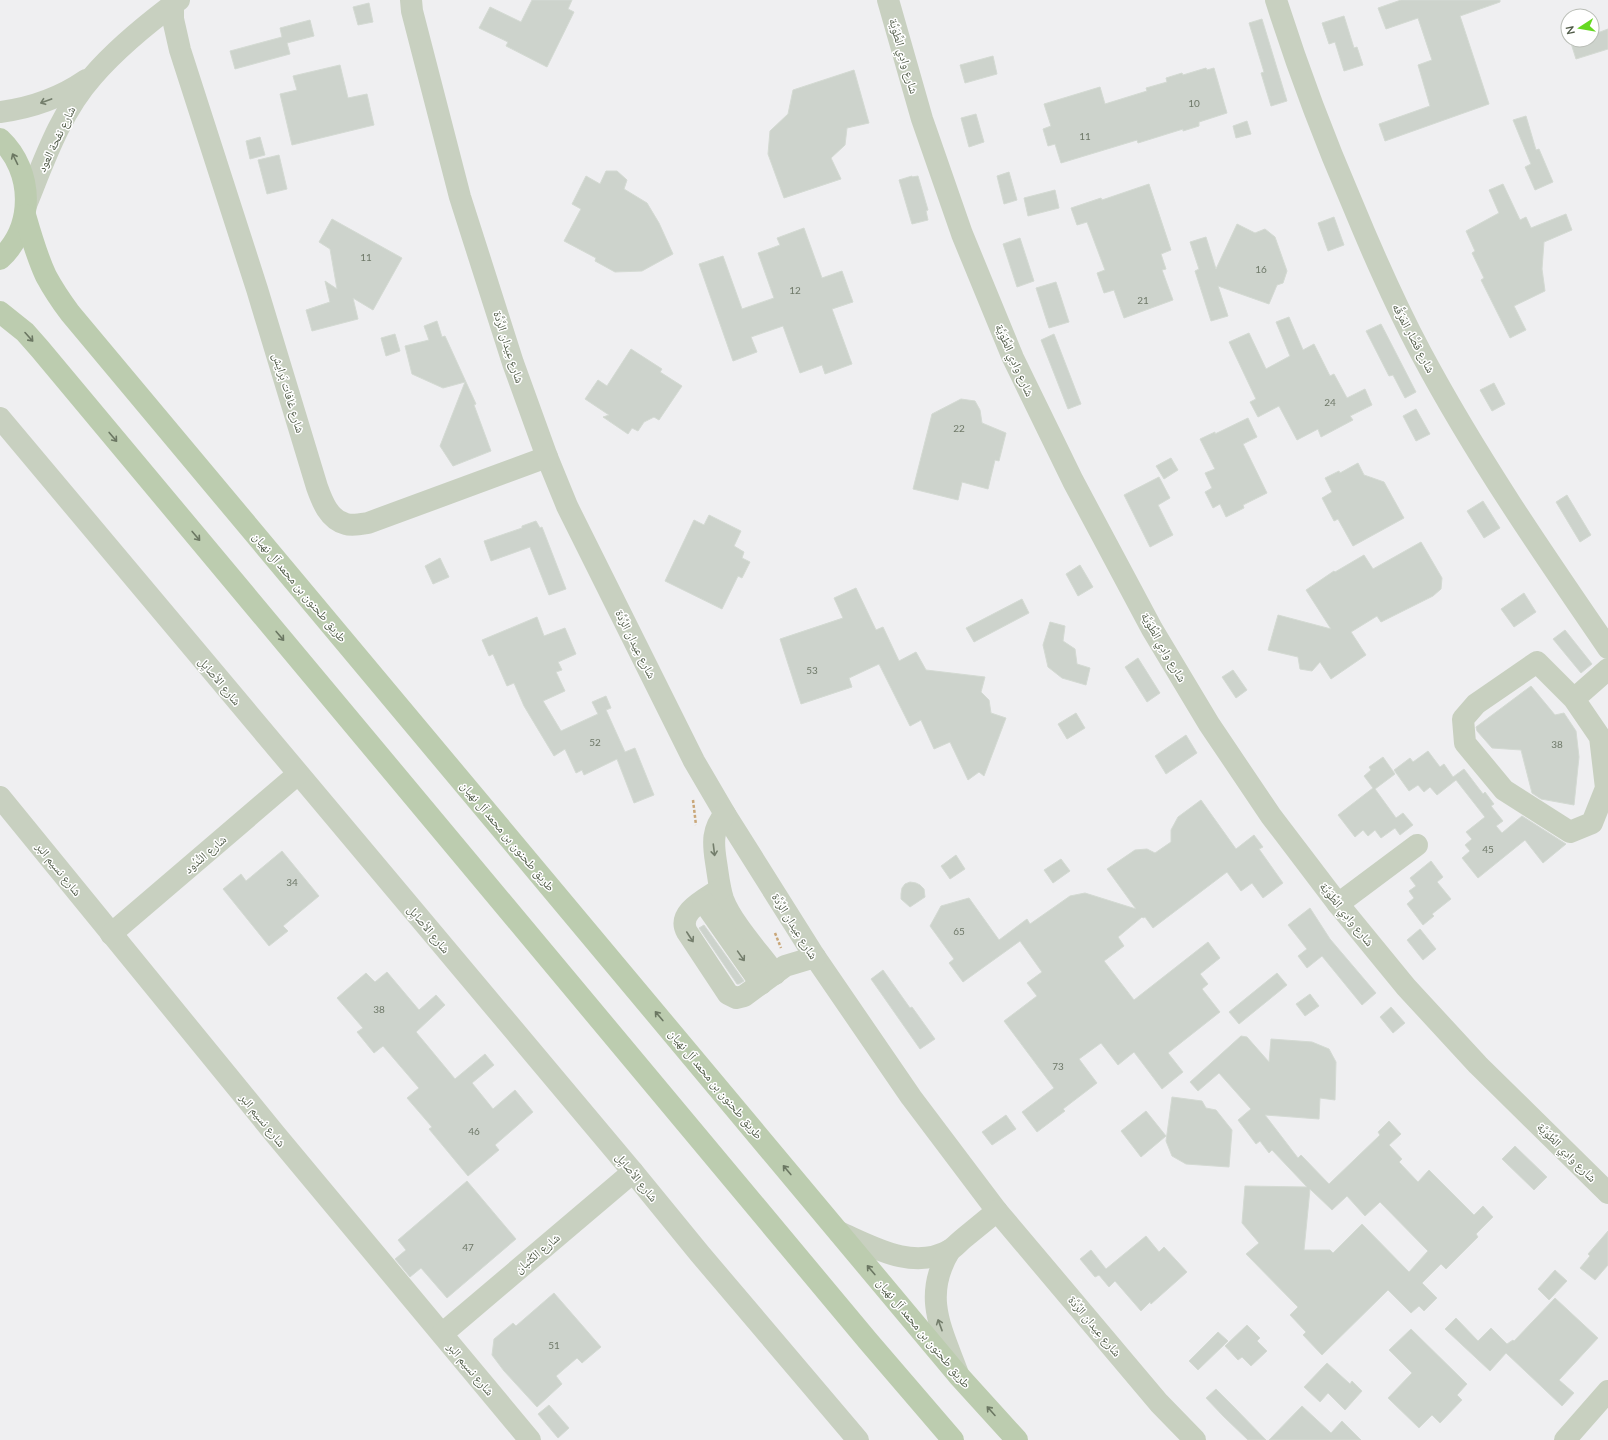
<svg xmlns="http://www.w3.org/2000/svg" width="1608" height="1440" font-family="Lato,'Noto Naskh Arabic',sans-serif">
<style>
.building{fill:#cdd3cc;stroke:#d4dad3;fill-rule:evenodd}
.lines{fill:none;stroke-linecap:round;stroke-linejoin:round}
.path{stroke:#c9a779;stroke-width:2.5;stroke-dasharray:3 2;stroke-linecap:butt}
.minor{stroke:#c8d0c0;stroke-width:22}
.major{stroke:#bcccaf;stroke-width:22}
.oneway{stroke:#747e6c}
.oneway2{stroke:#6b7762}
.labels{text-anchor:middle;dominant-baseline:central;stroke-width:3;stroke-linejoin:round;paint-order:stroke}
.number-label{font-size:10px;fill:#6f7969}
.street-label{font-size:12px;fill:#505b48;stroke:#fff}
</style>
<rect width="100%" height="100%" fill="#efeff1"/>
<g class="building">
<path d="M 532,0 L 572,0 L 568,9 L 574,12 L 547,67 L 506,46 L 508,42 L 479,28 L 490,7 L 521,22 Z"/>
<path d="M 1401,0 L 1500,0 L 1500,2 L 1460,16 L 1489,104 L 1385,141 L 1379,124 L 1430,106 L 1418,65 L 1432,60 L 1418,18 L 1386,29 L 1378,8 Z"/>
<path d="M 369,3 L 373,22 L 358,25 L 353,7 Z"/>
<path d="M 1344,16 L 1354,48 L 1357,47 L 1363,65 L 1344,71 L 1335,42 L 1329,44 L 1322,23 Z"/>
<path d="M 1262,19 L 1287,101 L 1271,106 L 1261,73 L 1264,72 L 1249,23 Z"/>
<path d="M 310,20 L 314,36 L 287,43 L 290,54 L 235,69 L 230,51 L 282,37 L 280,28 Z"/>
<path d="M 1608,29 L 1608,49 L 1576,59 L 1570,40 L 1592,40 L 1592,35 Z"/>
<path d="M 993,56 L 997,74 L 965,83 L 960,65 Z"/>
<path d="M 340,65 L 348,98 L 367,94 L 374,125 L 292,145 L 280,94 L 297,90 L 293,76 Z"/>
<path d="M 1206,68 L 1207,70 L 1214,68 L 1227,113 L 1199,122 L 1199,126 L 1183,131 L 1183,129 L 1138,143 L 1137,140 L 1061,163 L 1055,144 L 1048,146 L 1043,129 L 1051,126 L 1044,104 L 1100,87 L 1105,104 L 1147,91 L 1146,88 L 1167,82 L 1166,78 L 1182,73 L 1183,75 Z"/>
<path d="M 854,70 L 869,123 L 847,128 L 845,145 L 831,158 L 841,179 L 784,198 L 768,154 L 770,131 L 788,114 L 793,90 Z"/>
<path d="M 976,114 L 984,142 L 969,147 L 961,118 Z"/>
<path d="M 1526,116 L 1536,150 L 1539,149 L 1553,182 L 1535,190 L 1525,167 L 1531,164 L 1513,120 Z"/>
<path d="M 1247,121 L 1251,134 L 1236,138 L 1233,126 Z"/>
<path d="M 260,137 L 265,155 L 250,159 L 246,141 Z"/>
<path d="M 279,155 L 287,189 L 267,194 L 258,160 Z"/>
<path d="M 606,171 L 617,171 L 627,180 L 624,189 L 647,203 L 659,223 L 673,254 L 642,271 L 615,272 L 595,261 L 596,258 L 564,241 L 581,209 L 572,204 L 586,176 L 600,184 Z"/>
<path d="M 1009,172 L 1017,200 L 1004,204 L 997,176 Z"/>
<path d="M 912,176 L 912,177 L 918,176 L 928,210 L 926,211 L 928,220 L 912,224 L 899,180 Z"/>
<path d="M 1149,184 L 1171,250 L 1161,254 L 1166,269 L 1162,270 L 1173,300 L 1124,318 L 1114,290 L 1104,293 L 1097,273 L 1105,270 L 1087,222 L 1077,225 L 1071,208 L 1101,198 L 1102,200 Z"/>
<path d="M 1503,184 L 1520,220 L 1526,217 L 1531,228 L 1566,214 L 1572,230 L 1544,242 L 1542,269 L 1545,291 L 1514,306 L 1526,330 L 1510,338 L 1481,280 L 1484,278 L 1472,253 L 1475,251 L 1466,231 L 1499,213 L 1489,190 Z"/>
<path d="M 1055,190 L 1059,208 L 1028,216 L 1024,198 Z"/>
<path d="M 1334,217 L 1344,245 L 1328,251 L 1318,223 Z"/>
<path d="M 332,219 L 402,258 L 373,310 L 353,298 L 358,319 L 312,331 L 306,310 L 330,302 L 325,281 L 337,289 L 330,249 L 319,242 Z"/>
<path d="M 1237,224 L 1255,233 L 1265,229 L 1275,237 L 1287,271 L 1283,283 L 1277,285 L 1269,304 L 1218,286 L 1228,316 L 1211,321 L 1195,271 L 1199,269 L 1190,242 L 1206,237 L 1216,269 Z"/>
<path d="M 804,228 L 822,278 L 842,271 L 853,302 L 832,309 L 852,364 L 825,374 L 822,365 L 800,373 L 783,326 L 751,337 L 757,352 L 733,361 L 699,264 L 723,256 L 742,309 L 774,298 L 758,253 L 780,245 L 777,238 Z"/>
<path d="M 1020,238 L 1034,281 L 1017,287 L 1003,244 Z"/>
<path d="M 1056,282 L 1069,322 L 1049,328 L 1036,288 Z"/>
<path d="M 1289,317 L 1303,350 L 1314,344 L 1330,376 L 1334,374 L 1347,398 L 1365,389 L 1372,405 L 1350,416 L 1353,420 L 1321,437 L 1318,429 L 1297,440 L 1279,406 L 1258,417 L 1250,402 L 1256,399 L 1229,342 L 1249,333 L 1266,369 L 1290,356 L 1276,322 Z"/>
<path d="M 437,321 L 442,337 L 445,336 L 476,404 L 474,405 L 491,451 L 453,466 L 440,446 L 465,382 L 443,388 L 412,374 L 405,346 L 429,340 L 424,326 Z"/>
<path d="M 1381,324 L 1416,392 L 1405,398 L 1393,375 L 1389,376 L 1366,331 Z"/>
<path d="M 395,334 L 400,351 L 386,356 L 381,338 Z"/>
<path d="M 1054,334 L 1081,404 L 1068,409 L 1041,340 Z"/>
<path d="M 631,349 L 662,369 L 660,372 L 682,386 L 659,420 L 654,417 L 644,422 L 638,431 L 632,428 L 628,434 L 603,417 L 609,415 L 585,399 L 598,380 L 607,386 Z"/>
<path d="M 1494,383 L 1505,404 L 1492,411 L 1480,390 Z"/>
<path d="M 961,399 L 975,401 L 980,410 L 982,423 L 1006,433 L 999,461 L 995,460 L 988,489 L 962,482 L 958,500 L 913,489 L 932,414 Z"/>
<path d="M 1416,409 L 1430,434 L 1416,441 L 1403,416 Z"/>
<path d="M 1248,418 L 1257,437 L 1243,444 L 1267,493 L 1243,505 L 1244,508 L 1226,517 L 1220,504 L 1213,508 L 1205,492 L 1212,488 L 1205,473 L 1215,469 L 1200,439 L 1215,432 L 1215,434 Z"/>
<path d="M 1171,458 L 1178,470 L 1164,479 L 1156,466 Z"/>
<path d="M 1358,463 L 1364,475 L 1384,482 L 1404,518 L 1353,546 L 1338,519 L 1334,521 L 1322,498 L 1332,492 L 1325,478 L 1339,471 L 1340,473 Z"/>
<path d="M 1159,477 L 1170,498 L 1158,505 L 1173,535 L 1150,547 L 1124,495 Z"/>
<path d="M 1567,495 L 1591,535 L 1580,542 L 1556,502 Z"/>
<path d="M 1483,501 L 1500,528 L 1484,538 L 1467,511 Z"/>
<path d="M 709,515 L 741,531 L 734,546 L 744,552 L 742,558 L 750,562 L 742,578 L 738,576 L 722,609 L 665,581 L 694,520 L 704,525 Z"/>
<path d="M 536,521 L 540,528 L 542,527 L 566,589 L 549,595 L 530,547 L 491,561 L 484,541 L 522,528 L 522,526 Z"/>
<path d="M 1421,542 L 1442,578 L 1441,589 L 1433,596 L 1381,622 L 1377,616 L 1351,632 L 1366,655 L 1331,679 L 1320,662 L 1312,671 L 1300,669 L 1298,657 L 1268,650 L 1278,615 L 1331,629 L 1306,590 L 1334,571 L 1335,572 L 1364,555 L 1373,569 Z"/>
<path d="M 440,558 L 449,577 L 433,584 L 425,566 Z"/>
<path d="M 1080,565 L 1093,587 L 1078,596 L 1066,574 Z"/>
<path d="M 856,588 L 876,630 L 883,627 L 899,661 L 916,652 L 926,670 L 985,677 L 981,692 L 989,700 L 991,713 L 1006,718 L 984,776 L 979,772 L 968,780 L 950,742 L 934,749 L 921,720 L 910,726 L 879,664 L 849,678 L 852,687 L 801,704 L 780,639 L 843,618 L 834,598 Z"/>
<path d="M 1524,593 L 1536,612 L 1514,627 L 1501,609 Z"/>
<path d="M 1022,599 L 1029,613 L 974,642 L 966,628 Z"/>
<path d="M 537,617 L 544,636 L 565,628 L 576,654 L 558,662 L 562,670 L 556,672 L 565,691 L 543,701 L 561,731 L 598,714 L 592,702 L 606,696 L 611,708 L 606,710 L 625,752 L 635,748 L 654,795 L 634,803 L 617,759 L 584,775 L 582,770 L 576,773 L 565,749 L 554,756 L 524,706 L 514,683 L 507,686 L 493,654 L 489,656 L 482,640 Z"/>
<path d="M 1050,622 L 1065,626 L 1063,641 L 1075,649 L 1077,664 L 1090,668 L 1086,685 L 1062,678 L 1048,667 L 1043,645 Z"/>
<path d="M 1565,630 L 1592,664 L 1581,673 L 1553,639 Z"/>
<path d="M 1138,658 L 1160,693 L 1147,702 L 1125,667 Z"/>
<path d="M 1233,670 L 1247,690 L 1236,698 L 1222,677 Z"/>
<path d="M 1531,686 L 1555,715 L 1564,713 L 1576,731 L 1579,757 L 1574,805 L 1541,799 L 1532,793 L 1521,750 L 1492,748 L 1477,731 L 1476,727 Z"/>
<path d="M 1076,713 L 1085,728 L 1067,739 L 1058,724 Z"/>
<path d="M 1186,735 L 1197,753 L 1166,774 L 1155,756 Z"/>
<path d="M 1428,751 L 1440,767 L 1444,764 L 1453,777 L 1464,769 L 1483,794 L 1485,792 L 1494,804 L 1491,806 L 1503,821 L 1496,826 L 1502,833 L 1522,816 L 1566,844 L 1543,863 L 1525,840 L 1478,878 L 1462,858 L 1470,851 L 1465,845 L 1472,839 L 1466,832 L 1485,817 L 1456,780 L 1437,795 L 1430,787 L 1424,792 L 1418,785 L 1409,791 L 1394,770 L 1410,758 L 1413,762 Z"/>
<path d="M 1383,757 L 1395,774 L 1375,789 L 1396,818 L 1403,813 L 1413,825 L 1400,835 L 1395,828 L 1381,838 L 1375,830 L 1368,836 L 1363,830 L 1355,837 L 1338,815 L 1373,788 L 1364,776 L 1371,770 L 1369,767 Z"/>
<path d="M 1201,800 L 1236,849 L 1254,835 L 1263,847 L 1259,849 L 1283,883 L 1263,898 L 1252,883 L 1241,891 L 1227,872 L 1153,928 L 1145,917 L 1143,918 L 1142,917 L 1118,937 L 1124,946 L 1104,961 L 1134,1000 L 1208,942 L 1220,958 L 1200,974 L 1208,984 L 1202,989 L 1220,1012 L 1168,1053 L 1183,1072 L 1162,1089 L 1134,1052 L 1118,1065 L 1101,1043 L 1079,1059 L 1097,1083 L 1063,1109 L 1065,1111 L 1037,1132 L 1022,1112 L 1054,1088 L 1004,1021 L 1037,996 L 1027,983 L 1042,972 L 1020,941 L 963,982 L 949,963 L 954,959 L 930,926 L 941,906 L 969,898 L 999,940 L 1027,919 L 1030,924 L 1070,896 L 1085,893 L 1136,909 L 1107,869 L 1135,850 L 1147,849 L 1155,853 L 1171,842 L 1171,830 L 1178,817 Z"/>
<path d="M 282,851 L 319,896 L 283,926 L 288,931 L 269,946 L 223,889 L 241,874 L 246,881 Z"/>
<path d="M 956,855 L 965,869 L 950,879 L 941,866 Z"/>
<path d="M 1061,859 L 1070,871 L 1053,883 L 1044,870 Z"/>
<path d="M 1431,861 L 1443,877 L 1437,882 L 1451,899 L 1432,914 L 1434,916 L 1423,925 L 1407,904 L 1414,898 L 1409,891 L 1416,886 L 1410,878 Z"/>
<path d="M 910,882 L 916,883 L 920,885 L 924,889 L 925,897 L 910,907 L 901,899 L 901,894 L 902,888 L 905,884 Z"/>
<path d="M 1310,908 L 1330,939 L 1376,993 L 1362,1005 L 1322,956 L 1307,968 L 1298,956 L 1307,949 L 1288,925 Z"/>
<path d="M 704,925 L 744,981 L 739,984 L 737,984 L 699,928 Z"/>
<path d="M 1420,929 L 1436,949 L 1423,960 L 1407,940 Z"/>
<path d="M 883,970 L 910,1008 L 912,1007 L 935,1039 L 920,1049 L 871,979 Z"/>
<path d="M 387,972 L 419,1010 L 436,995 L 445,1005 L 416,1032 L 455,1079 L 485,1054 L 494,1065 L 472,1083 L 493,1109 L 515,1090 L 533,1112 L 495,1145 L 499,1150 L 468,1176 L 429,1129 L 432,1127 L 407,1098 L 419,1088 L 383,1046 L 374,1053 L 357,1032 L 363,1028 L 337,998 L 366,973 L 375,982 Z"/>
<path d="M 1277,973 L 1287,985 L 1239,1024 L 1229,1012 Z"/>
<path d="M 1310,994 L 1319,1006 L 1305,1016 L 1296,1004 Z"/>
<path d="M 1391,1007 L 1405,1023 L 1393,1033 L 1380,1017 Z"/>
<path d="M 1241,1036 L 1247,1037 L 1269,1062 L 1271,1039 L 1312,1042 L 1329,1049 L 1336,1062 L 1335,1100 L 1320,1098 L 1319,1119 L 1265,1115 L 1298,1158 L 1301,1155 L 1329,1184 L 1380,1135 L 1378,1132 L 1389,1121 L 1401,1134 L 1389,1145 L 1402,1159 L 1399,1162 L 1418,1182 L 1429,1170 L 1474,1215 L 1483,1206 L 1493,1217 L 1476,1234 L 1478,1237 L 1446,1269 L 1441,1264 L 1422,1283 L 1437,1298 L 1424,1311 L 1419,1306 L 1411,1313 L 1388,1290 L 1322,1355 L 1303,1335 L 1306,1332 L 1290,1315 L 1298,1307 L 1246,1254 L 1259,1243 L 1242,1223 L 1245,1186 L 1307,1187 L 1272,1150 L 1269,1153 L 1260,1141 L 1256,1144 L 1238,1120 L 1251,1109 L 1219,1073 L 1198,1091 L 1190,1082 ZM 1310,1189 L 1332,1210 L 1347,1196 L 1365,1216 L 1380,1202 L 1428,1251 L 1409,1272 L 1362,1224 L 1333,1253 L 1330,1250 L 1304,1250 Z"/>
<path d="M 1172,1097 L 1202,1101 L 1206,1108 L 1216,1110 L 1232,1130 L 1229,1167 L 1186,1164 L 1172,1156 L 1166,1141 Z"/>
<path d="M 1146,1111 L 1166,1136 L 1141,1157 L 1121,1131 Z"/>
<path d="M 1006,1115 L 1016,1129 L 992,1145 L 982,1132 Z"/>
<path d="M 1515,1146 L 1547,1177 L 1534,1190 L 1502,1159 Z"/>
<path d="M 467,1181 L 516,1239 L 447,1298 L 421,1268 L 410,1277 L 395,1259 L 406,1250 L 398,1240 Z"/>
<path d="M 1608,1231 L 1608,1265 L 1595,1280 L 1580,1268 L 1590,1256 L 1588,1254 Z"/>
<path d="M 1146,1236 L 1159,1252 L 1164,1247 L 1187,1272 L 1151,1304 L 1150,1302 L 1141,1311 L 1115,1281 L 1109,1287 L 1099,1275 L 1095,1277 L 1080,1259 L 1091,1250 L 1106,1269 Z"/>
<path d="M 1555,1270 L 1567,1281 L 1549,1300 L 1538,1289 Z"/>
<path d="M 554,1293 L 601,1347 L 582,1363 L 577,1358 L 556,1376 L 562,1384 L 537,1407 L 504,1371 L 492,1355 L 494,1339 L 513,1323 L 516,1326 Z"/>
<path d="M 1555,1298 L 1598,1338 L 1559,1380 L 1574,1393 L 1562,1406 L 1506,1353 L 1490,1371 L 1445,1329 L 1456,1318 L 1478,1341 L 1491,1328 L 1507,1344 L 1513,1340 L 1514,1341 Z"/>
<path d="M 1247,1325 L 1260,1338 L 1257,1341 L 1267,1351 L 1251,1366 L 1242,1357 L 1238,1360 L 1225,1346 Z"/>
<path d="M 1411,1329 L 1467,1384 L 1457,1395 L 1462,1400 L 1440,1423 L 1432,1415 L 1419,1428 L 1388,1398 L 1412,1373 L 1389,1350 Z"/>
<path d="M 1218,1332 L 1228,1341 L 1198,1370 L 1189,1361 Z"/>
<path d="M 1327,1363 L 1350,1384 L 1352,1381 L 1362,1391 L 1345,1410 L 1328,1393 L 1320,1402 L 1304,1387 Z"/>
<path d="M 1216,1389 L 1232,1405 L 1266,1440 L 1248,1440 L 1224,1417 L 1206,1398 Z"/>
<path d="M 549,1405 L 569,1428 L 558,1438 L 538,1414 Z"/>
<path d="M 1302,1406 L 1331,1433 L 1342,1421 L 1361,1440 L 1269,1440 Z"/>
</g>
<g class="lines">
<g class="path">
<path d="M 693,800 L 696,825"/>
<path d="M 775,933 L 781,948"/>
</g>
<g class="minor">
<path d="M 411,0 L 412,11 L 460,197 L 513,363 L 547,457 L 567,506 L 694,761 L 725,814 L 815,957 L 911,1097 L 997,1211 L 1159,1403 L 1195,1440"/>
<path d="M 888,0 L 922,119 L 962,234 L 1013,358 L 1073,481 L 1152,629 L 1209,724 L 1271,816 L 1338,904 L 1406,987 L 1478,1065 L 1608,1193"/>
<path d="M 1276,0 C 1298,69 1323,136 1352,203 C 1373,254 1395,304 1421,353 C 1476,456 1542,552 1608,648"/>
<path d="M 173,5 L 173,19 L 180,50 L 257,289 L 317,487 C 322,501 329,520 346,524 C 352,526 362,524 368,523 L 547,457"/>
<path d="M 0,112 C 31,108 60,98 86,80"/>
<path d="M 26,205 C 44,161 60,113 93,76 C 118,47 148,23 179,0"/>
<path d="M 0,418 L 633,1172 L 700,1254 L 858,1440"/>
<path d="M 1574,699 L 1600,737 L 1606,788 L 1592,823 L 1570,832 L 1504,790 L 1465,743 L 1463,719 L 1476,704 L 1537,662 L 1574,699 L 1608,669"/>
<path d="M 0,797 L 275,1134 L 530,1440"/>
<path d="M 725,814 C 712,829 713,843 716,862 C 718,874 719,887 723,899 C 732,923 759,952 775,974"/>
<path d="M 720,889 C 706,899 676,912 687,932 L 728,994 L 736,998 L 744,996 L 785,966 L 815,957"/>
<path d="M 703,901 L 761,984"/>
<path d="M 1338,904 L 1417,845"/>
<path d="M 111,934 L 298,774"/>
<path d="M 839,1232 C 873,1247 913,1271 950,1250 C 955,1247 959,1242 964,1238 C 975,1229 986,1220 997,1211"/>
<path d="M 950,1250 C 922,1296 941,1328 958,1374"/>
<path d="M 442,1334 L 633,1172"/>
<path d="M 1565,1440 L 1608,1391"/>
</g>
<g class="major">
<path d="M 0,139 C 34,171 35,227 0,259"/>
<path d="M 25,215 C 31,236 37,257 46,276 C 53,289 61,301 70,313 L 958,1375 L 1017,1440"/>
<path d="M 0,312 L 25,332 L 40,349 L 868,1341 L 953,1440"/>
</g>
</g>
<defs><path id="oneway-shaft" d="M-6 0H5M1.5-3L5.5 0L1.5 3" fill="none" stroke-width="1.6" stroke-linecap="round" stroke-linejoin="round"/></defs>
<g class="oneway">
<use href="#oneway-shaft" transform="translate(46 101) rotate(160)"/>
<use href="#oneway-shaft" transform="translate(714 850) rotate(83)"/>
<use href="#oneway-shaft" transform="translate(690 937) rotate(57)"/>
<use href="#oneway-shaft" transform="translate(741 956) rotate(55)"/>
<use href="#oneway-shaft" transform="translate(940 1325) rotate(-110)"/>
</g>
<g class="oneway2">
<use href="#oneway-shaft" transform="translate(15 159) rotate(-116)"/>
<use href="#oneway-shaft" transform="translate(29 337) rotate(48)"/>
<use href="#oneway-shaft" transform="translate(113 437) rotate(50)"/>
<use href="#oneway-shaft" transform="translate(196 536) rotate(50)"/>
<use href="#oneway-shaft" transform="translate(280 636) rotate(50)"/>
<use href="#oneway-shaft" transform="translate(659 1016) rotate(-130)"/>
<use href="#oneway-shaft" transform="translate(787 1170) rotate(-130)"/>
<use href="#oneway-shaft" transform="translate(871 1270) rotate(-130)"/>
<use href="#oneway-shaft" transform="translate(991 1411) rotate(-132)"/>
</g>
<g class="labels">
<g class="number-label">
<text x="1194" y="103">10</text>
<text x="1085" y="136">11</text>
<text x="366" y="257">11</text>
<text x="1261" y="269">16</text>
<text x="795" y="290">12</text>
<text x="1143" y="300">21</text>
<text x="1330" y="402">24</text>
<text x="959" y="428">22</text>
<text x="812" y="670">53</text>
<text x="595" y="742">52</text>
<text x="1557" y="744">38</text>
<text x="1488" y="849">45</text>
<text x="292" y="882">34</text>
<text x="959" y="931">65</text>
<text x="379" y="1009">38</text>
<text x="1058" y="1066">73</text>
<text x="474" y="1131">46</text>
<text x="468" y="1247">47</text>
<text x="554" y="1345">51</text>
</g>
<g class="street-label">
<text transform="translate(904 56) rotate(74)">شارع وادِي الطِّوَيَّة</text>
<text transform="translate(56 139) rotate(-64)">شارع نفحة العود</text>
<text transform="translate(1414 338) rotate(62)">شارع قصَّار المَرَقَّه</text>
<text transform="translate(509 347) rotate(72)">شارع عِيدان الرَّدَّة</text>
<text transform="translate(1015 360) rotate(66)">شارع وادِي الطِّوَيَّة</text>
<text transform="translate(289 393) rotate(73)">شارع غافات بَرايش</text>
<text transform="translate(300 587) rotate(50)">طريق طحنون بن محمد آل نهيان</text>
<text transform="translate(636 644) rotate(63)">شارع عِيدان الرَّدَّة</text>
<text transform="translate(1164 647) rotate(60)">شارع وادِي الطِّوَيَّة</text>
<text transform="translate(220 681) rotate(50)">شارع الأصايِل</text>
<text transform="translate(508 836) rotate(50)">طريق طحنون بن محمد آل نهيان</text>
<text transform="translate(205 854) rotate(-41)">شارع النُّدُود</text>
<text transform="translate(59 869) rotate(51)">شارع نسيم البر</text>
<text transform="translate(1347 914) rotate(51)">شارع وادِي الطِّوَيَّة</text>
<text transform="translate(795 926) rotate(58)">شارع عِيدان الرَّدَّة</text>
<text transform="translate(429 929) rotate(50)">شارع الأصايِل</text>
<text transform="translate(716 1084) rotate(50)">طريق طحنون بن محمد آل نهيان</text>
<text transform="translate(263 1120) rotate(51)">شارع نسيم البر</text>
<text transform="translate(1567 1152) rotate(45)">شارع وادِي الطِّوَيَّة</text>
<text transform="translate(637 1177) rotate(51)">شارع الأصايِل</text>
<text transform="translate(537 1253) rotate(-40)">شارع الكُثبان</text>
<text transform="translate(1095 1326) rotate(50)">شارع عِيدان الرَّدَّة</text>
<text transform="translate(924 1333) rotate(50)">طريق طحنون بن محمد آل نهيان</text>
<text transform="translate(471 1369) rotate(50)">شارع نسيم البر</text>
</g>
</g>
<g transform="translate(1580 28) rotate(258)"><circle r="19" fill="#ffffff" stroke="#b9bdb6"/>
<path d="M0-3L7 15L0 10L-7 15Z" fill="#65d821"/>
<text y="-6" font-size="11" font-weight="bold" text-anchor="middle" fill="#505b48">N</text>
</g>
</svg>
